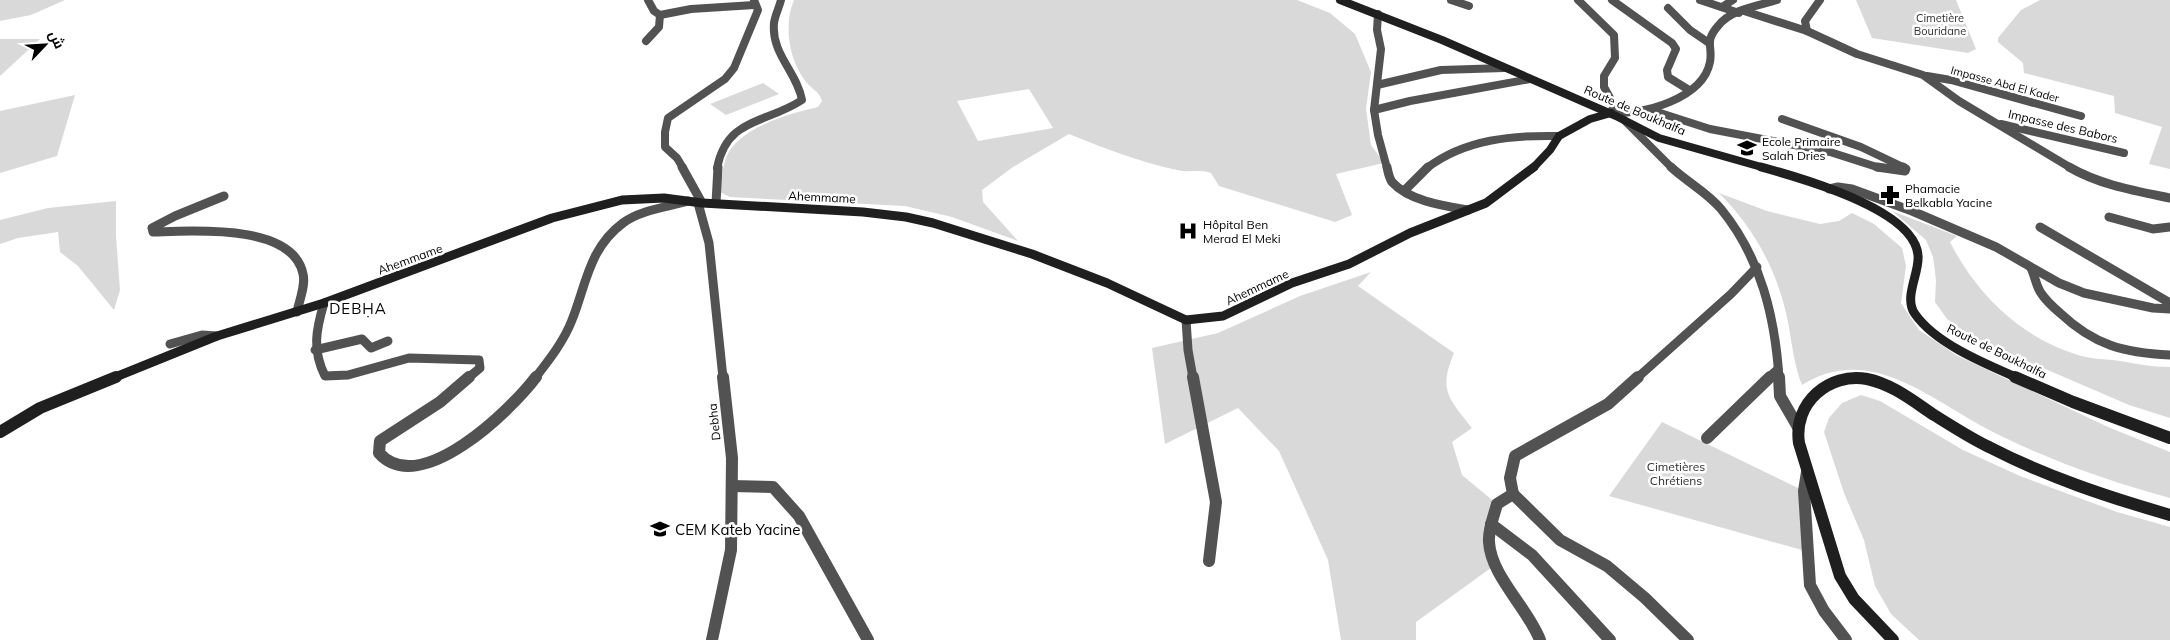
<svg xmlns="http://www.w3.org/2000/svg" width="2170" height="640" font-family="Mulish,Cairo,sans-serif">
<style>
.green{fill:#d9d9d9;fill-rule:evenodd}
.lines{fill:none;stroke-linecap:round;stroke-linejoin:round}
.street-far2{stroke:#525252;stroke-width:8}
.street-far1{stroke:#525252;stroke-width:9}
.street{stroke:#525252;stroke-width:12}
.secondary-far2{stroke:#1f1f1f;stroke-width:8}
.secondary-far1{stroke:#1f1f1f;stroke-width:9}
.secondary{stroke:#1f1f1f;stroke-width:12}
.labels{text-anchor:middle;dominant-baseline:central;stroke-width:5;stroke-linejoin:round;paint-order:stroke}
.far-park-label{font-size:11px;fill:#303030;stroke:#fff}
.far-street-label{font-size:11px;fill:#000;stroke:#fff}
.street-label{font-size:12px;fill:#000;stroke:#fff}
.poi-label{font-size:12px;fill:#000;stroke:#fff;text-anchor:start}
.park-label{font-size:12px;fill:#303030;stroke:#fff}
.quarter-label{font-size:15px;letter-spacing:1px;fill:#000;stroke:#fff}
.near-poi-label{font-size:15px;fill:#000;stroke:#fff;text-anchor:start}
</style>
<rect width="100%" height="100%" fill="#fff"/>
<g class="green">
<path d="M 0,0 L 65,0 L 31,15 L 0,21 Z"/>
<path d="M 794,0 L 1297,0 L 1330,13 L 1355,34 L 1371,72 L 1366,109 L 1371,145 L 1384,163 L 1336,174 L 1352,215 L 1335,222 L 1219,186 L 1211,173 C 1199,169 1188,173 1177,170 C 1139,162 1104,148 1069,134 L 1013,167 L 982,190 L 983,202 L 1018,241 L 952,217 L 905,206 L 730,197 L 720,192 C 722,182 722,171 725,161 C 735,128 788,114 818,107 L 822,101 C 819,91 813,90 807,83 C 789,62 783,25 794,0 ZM 1029,89 L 1053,128 L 978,141 L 957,101 Z"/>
<path d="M 1856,0 L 1956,0 L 1976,49 L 1968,53 L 1872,38 Z"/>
<path d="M 2040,0 L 2170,0 L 2170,169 L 2149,164 L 2162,127 L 2115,113 L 2114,96 L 2024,73 L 2023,63 L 1998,42 L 1998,38 L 2021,10 Z"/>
<path d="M 0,39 L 40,39 L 0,76 Z"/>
<path d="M 763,83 L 779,94 L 726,115 L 710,104 Z"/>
<path d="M 75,95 L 57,156 L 0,173 L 0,111 Z"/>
<path d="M 1719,193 L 1767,211 L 1820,224 L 1839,221 L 1852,213 L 1874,224 L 1902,248 L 1906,266 L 1901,303 L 1919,330 L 1956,355 L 2108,427 L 2170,452 L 2170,498 C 2111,482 2054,462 1999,435 C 1959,416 1922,385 1878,373 C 1851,366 1825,370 1802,385 C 1794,366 1792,343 1788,322 C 1778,272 1755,229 1719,193 Z"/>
<path d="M 116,201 L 116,236 L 120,290 L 114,310 L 78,266 L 60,252 L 58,232 L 18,238 L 0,244 L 0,220 L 48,208 Z"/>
<path d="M 1892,211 L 1957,236 L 1950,242 C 1976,293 2019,336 2075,354 C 2089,359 2106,359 2120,361 C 2137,364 2153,367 2170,367 L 2170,418 L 2129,405 L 1973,338 L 1947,319 L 1935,302 L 1936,280 L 1933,257 L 1926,240 Z"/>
<path d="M 1371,272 L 1358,286 L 1454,353 C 1438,391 1449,398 1472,428 L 1452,442 L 1462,475 L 1497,504 L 1491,524 L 1495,565 L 1416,622 L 1416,640 L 1341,640 L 1328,560 L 1279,451 L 1238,408 L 1165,444 L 1152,348 L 1218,333 L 1300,296 Z"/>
<path d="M 1861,395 L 1880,401 L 1963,450 L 2020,476 L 2117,512 L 2170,527 L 2170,640 L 1919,640 L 1891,614 L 1875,586 L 1864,540 L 1844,493 L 1824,432 L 1829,418 L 1842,403 Z"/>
<path d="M 1662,422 L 1804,491 L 1809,552 L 1609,496 Z"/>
</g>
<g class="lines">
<g class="street-far2">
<path d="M 648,0 L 654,11 L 660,15 L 691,9 L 754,5"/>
<path d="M 1451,0 L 1469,6"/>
<path d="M 1578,0 L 1614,35 L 1615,58 L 1604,76 L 1604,87 L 1614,105 L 1611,113 C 1642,115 1703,99 1710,62 C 1713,46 1704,42 1718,26 C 1731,9 1758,6 1777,0"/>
<path d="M 1612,0 L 1672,43 L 1676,49 L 1667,70 L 1668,77 L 1689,90"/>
<path d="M 1700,0 L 1739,13"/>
<path d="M 1722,7 L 1733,0"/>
<path d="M 1668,8 L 1690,30 L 1709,43"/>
<path d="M 1744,11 L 1807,31 L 1857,54 L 1923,75 L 1959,101 L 2071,168"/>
<path d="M 1378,14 L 1377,30 L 1381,49 L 1374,110 L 1378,135 L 1387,168"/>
<path d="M 1807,31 L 1805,21 L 1820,0"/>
<path d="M 646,41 L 659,27 L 660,15"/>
<path d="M 1927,76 L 1951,80 L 2081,116"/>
<path d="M 1377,85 L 1441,70 L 1504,68"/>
<path d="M 1374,110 L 1410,101 L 1530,79"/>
<path d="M 1651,110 L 1710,129 L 1830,152 L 1880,168"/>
<path d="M 1782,119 L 1861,147 L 1905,168"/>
<path d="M 1624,120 L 1672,168"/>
<path d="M 2001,124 L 2124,153"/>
<path d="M 683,168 L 677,158 L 665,147 L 665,132 L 668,118 L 725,79 L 734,68 L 758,10 L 754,0"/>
<path d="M 717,168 C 727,117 766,124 802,100 C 797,72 771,54 774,23 C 775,15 779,8 781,0"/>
<path d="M 1427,168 C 1465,139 1513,135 1559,136"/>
</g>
<g class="street-far1">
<path d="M 682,167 L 702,203"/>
<path d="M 1387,167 C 1388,172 1389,178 1392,182 C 1409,201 1444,206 1468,210"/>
<path d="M 1671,167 C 1687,182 1707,192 1721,209 C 1761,258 1775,317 1779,378"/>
<path d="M 1877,167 L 1905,171"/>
<path d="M 1903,167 L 1906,169"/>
<path d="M 2069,167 C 2100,185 2136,191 2170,198"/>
<path d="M 1829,189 L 1838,187 L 1852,189 L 1912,211 L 1996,247 L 2059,283 L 2084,293 L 2153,308 L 2170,309"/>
<path d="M 1404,191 L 1428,167"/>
<path d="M 224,196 L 175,216 L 152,228 L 153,232 C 192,231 293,223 303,274 C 306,285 299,301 297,312"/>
<path d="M 698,203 L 709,243 L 723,378"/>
<path d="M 716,203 L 718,167"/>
<path d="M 2109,217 L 2153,229 L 2170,227"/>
<path d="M 2040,227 L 2170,303"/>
<path d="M 2031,268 C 2035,276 2036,286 2041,293 C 2046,301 2053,307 2060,313 C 2094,345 2124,353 2170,355"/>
<path d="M 324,303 C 316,330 312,350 325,376 L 348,375 L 409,358 L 479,360 L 480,368 L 468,378"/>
<path d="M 1186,320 L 1188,350 L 1193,378"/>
<path d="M 170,344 L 202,335 L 217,336"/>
<path d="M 315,350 L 362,339 L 371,348 L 388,341"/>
<path d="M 535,378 C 549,360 564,341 572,320 C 586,285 589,248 623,223 C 640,210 668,207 688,201"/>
<path d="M 1637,378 L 1731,294 L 1757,267"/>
<path d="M 1768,378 L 1778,369"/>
</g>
<g class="street">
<path d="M 469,377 L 440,402 L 380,441 L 379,453 C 420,499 511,410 536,377"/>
<path d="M 1193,377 L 1216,502 L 1209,561"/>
<path d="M 1779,377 L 1780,396 L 1798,427"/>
<path d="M 1707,438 L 1770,377"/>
<path d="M 1807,472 L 1804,491 L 1810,585 L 1824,611 L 1846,640"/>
<path d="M 732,486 L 773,487 L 799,516 L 868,640"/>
<path d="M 1513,494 L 1560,540 L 1607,566 L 1645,598 L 1688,640"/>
<path d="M 1491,524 L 1532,555 L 1610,640"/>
<path d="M 712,640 L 731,550 L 732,458 L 723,377"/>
<path d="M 1540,640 C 1527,607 1491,576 1489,542 C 1488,529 1494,516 1497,504 L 1513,494 L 1510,478 L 1515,456 L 1608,404 L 1638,377"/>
</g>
<g class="secondary-far2">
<path d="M 1340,0 L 1442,40 L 1616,116 L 1659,138 L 1765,168"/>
<path d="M 1533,168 L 1550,150 L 1559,136 L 1590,119 L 1611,113"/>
</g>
<g class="secondary-far1">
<path d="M 1761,167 C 1798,177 1914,209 1918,255 C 1920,273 1903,297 1915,314 C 1936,344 1986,364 2018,378"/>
<path d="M 113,378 L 217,336 L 324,303 L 552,218 L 622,200 L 664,198 L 702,203 L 863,212 L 906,217 L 933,223 L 1032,254 L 1107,283 L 1186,320 L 1223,316 L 1292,283 L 1349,264 L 1410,233 L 1486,203 L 1534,167"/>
<path d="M 1853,378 L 1861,378"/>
</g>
<g class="secondary">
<path d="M 2015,377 L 2073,402 L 2170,438"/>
<path d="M 0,432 L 40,408 L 116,377"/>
<path d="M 1893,640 L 1854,599 L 1840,576 L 1799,443 C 1793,403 1829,372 1867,379 C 1892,384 1913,401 1934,415 C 1952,426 1970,438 1989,447 C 2047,477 2108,497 2170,515"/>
</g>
</g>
<defs>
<g id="school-bare" transform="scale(1.5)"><path d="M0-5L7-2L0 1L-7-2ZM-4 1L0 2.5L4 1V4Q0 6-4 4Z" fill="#000" stroke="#fff" stroke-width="2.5" paint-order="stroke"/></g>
<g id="pharmacy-bare" transform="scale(1.5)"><path d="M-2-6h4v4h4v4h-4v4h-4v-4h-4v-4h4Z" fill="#000" stroke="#fff" stroke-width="2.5" paint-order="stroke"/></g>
<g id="hospital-bare" transform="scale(1.5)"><path d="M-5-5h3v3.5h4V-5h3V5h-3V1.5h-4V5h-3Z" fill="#000" stroke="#fff" stroke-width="2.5" paint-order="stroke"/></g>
</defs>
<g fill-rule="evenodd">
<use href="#school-bare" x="1747" y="148"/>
<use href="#pharmacy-bare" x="1890" y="195"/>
<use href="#hospital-bare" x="1188" y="231"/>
<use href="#school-bare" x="660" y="529"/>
</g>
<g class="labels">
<g class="far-park-label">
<text x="1940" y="18">Cimetière<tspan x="1940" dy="13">Bouridane</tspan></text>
</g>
<g class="far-street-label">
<text transform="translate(2005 84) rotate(15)">Impasse Abd El Kader</text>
</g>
<g class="street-label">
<text transform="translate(1635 110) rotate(23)">Route de Boukhalfa</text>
<text transform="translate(2063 126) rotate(13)">Impasse des Babors</text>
<text transform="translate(822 197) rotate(3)">Ahemmame</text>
<text transform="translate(410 259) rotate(-20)">Ahemmame</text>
<text transform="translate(1257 287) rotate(-25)">Ahemmame</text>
<text transform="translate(1997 351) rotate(26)">Route de Boukhalfa</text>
<text transform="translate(714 422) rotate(-96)">Debha</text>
</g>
<g class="poi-label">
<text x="1762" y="141">Ecole Primaire<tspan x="1762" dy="14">Salah Dries</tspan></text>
<text x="1905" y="188">Phamacie<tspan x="1905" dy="14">Belkabla Yacine</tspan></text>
<text x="1203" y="224">Hôpital Ben<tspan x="1203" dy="14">Merad El Meki</tspan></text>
</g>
<g class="park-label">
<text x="1676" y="466">Cimetières<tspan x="1676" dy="14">Chrétiens</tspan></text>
</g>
<g class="quarter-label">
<text x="358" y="308">DEBḤA</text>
</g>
<g class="near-poi-label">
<text x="675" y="529">CEM Kateb Yacine</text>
</g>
</g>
<g transform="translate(45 45) rotate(65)" stroke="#ffffff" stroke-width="4" paint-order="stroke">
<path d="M0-4L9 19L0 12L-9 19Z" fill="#000000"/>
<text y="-8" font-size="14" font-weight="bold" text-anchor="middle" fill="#000000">ش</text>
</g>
</svg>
